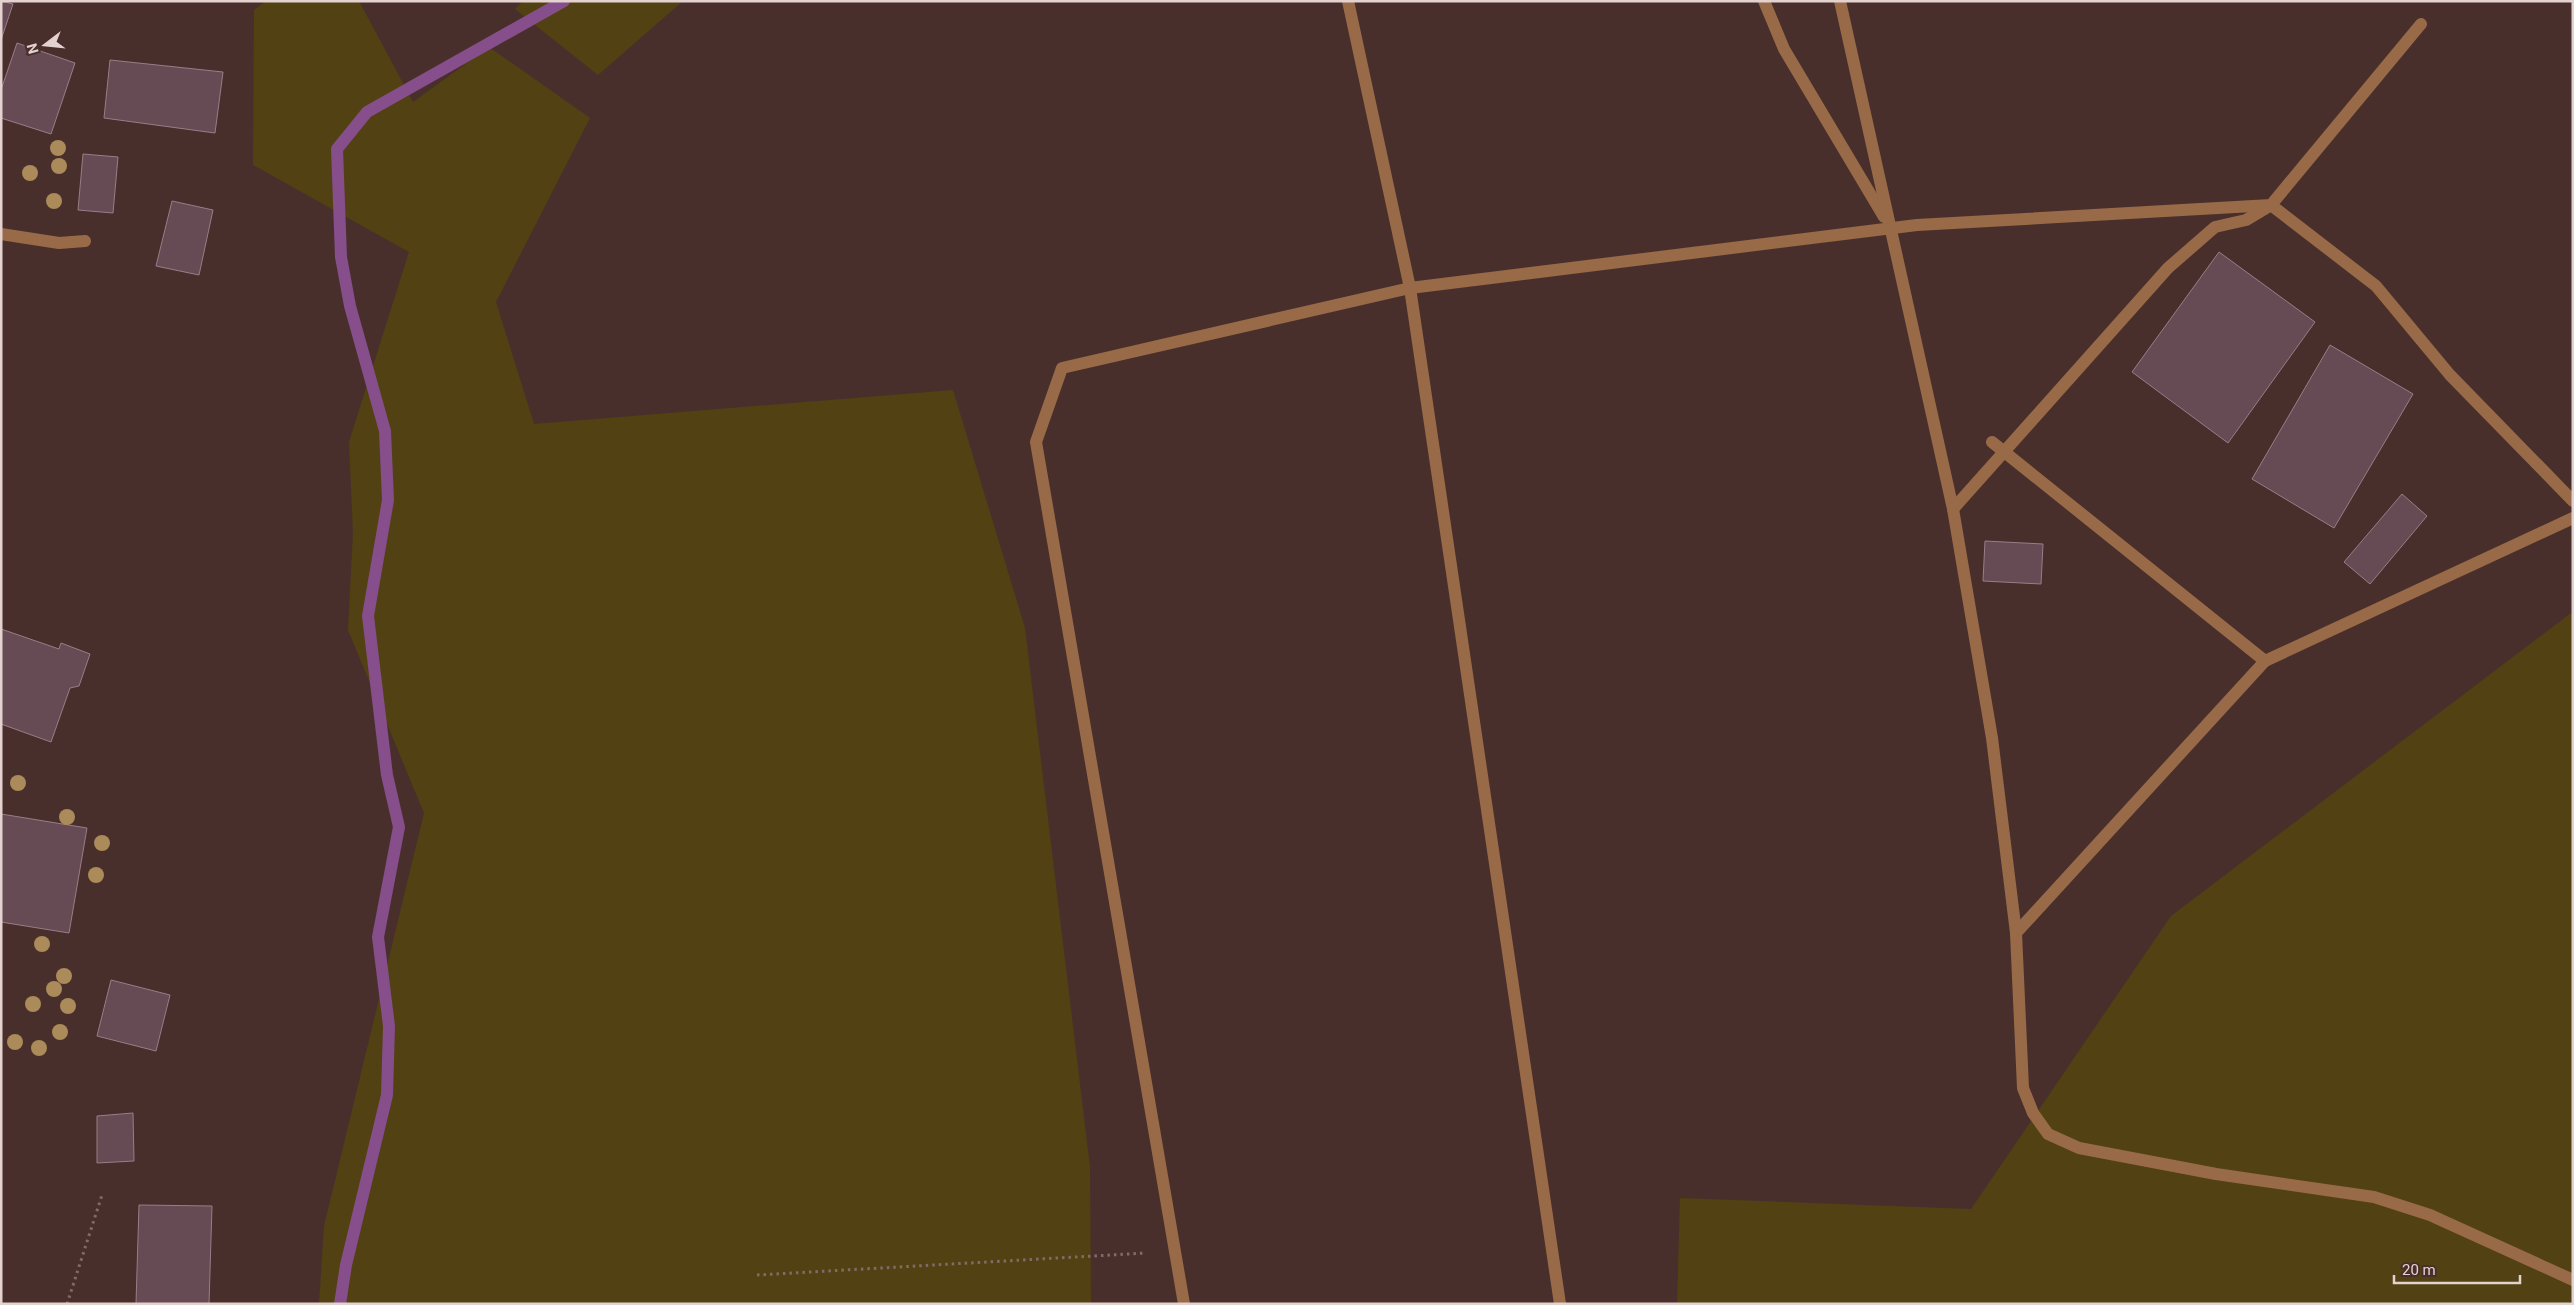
<svg xmlns="http://www.w3.org/2000/svg" width="2574" height="1305" font-family="Roboto,sans-serif">
<style>
.green{fill:#524112}
.lines{fill:none;stroke-linecap:round;stroke-linejoin:round}
.stream{stroke:#864e8a;stroke-width:12}
.building{fill:#664b54;stroke:#9a7d87}
.path{stroke:#816b68;stroke-width:3;stroke-dasharray:2.5 4;stroke-linecap:butt}
.minor{stroke:#996a47;stroke-width:12}
.tree{fill:#aa8b59}
</style>
<rect width="100%" height="100%" fill="#492f2c"/>
<g class="green">
<path d="M 266,1 L 359,1 L 413,102 L 489,47 L 590,118 L 496,302 L 534,424 L 953,390 L 1025,628 L 1090,1167 L 1091,1304 L 319,1304 L 324,1226 L 424,813 L 348,630 L 353,533 L 349,442 L 409,252 L 253,165 L 254,10 Z"/>
<path d="M 523,1 L 683,1 L 598,75 L 515,9 Z"/>
<path d="M 2571,613 L 2573,615 L 2573,1298 L 2568,1304 L 1677,1304 L 1680,1198 L 1971,1209 L 2171,916 Z"/>
</g>
<g class="lines">
<path class="stream" d="M 340,1304 L 346,1265 L 387,1095 L 389,1026 L 378,937 L 399,827 L 387,775 L 368,616 L 388,500 L 385,431 L 350,306 L 341,257 L 337,149 L 367,112 L 564,1"/>
</g>
<g class="building">
<path d="M 1,1 L 13,4 L 1,40 Z"/>
<path d="M 17,43 L 75,63 L 51,134 L 1,118 L 1,90 Z"/>
<path d="M 110,60 L 223,72 L 215,133 L 104,118 Z"/>
<path d="M 83,154 L 118,157 L 113,213 L 78,210 Z"/>
<path d="M 172,201 L 213,210 L 199,275 L 156,266 Z"/>
<path d="M 2219,252 L 2315,322 L 2228,443 L 2132,372 Z"/>
<path d="M 2330,345 L 2413,394 L 2334,528 L 2252,479 Z"/>
<path d="M 2402,494 L 2427,516 L 2370,584 L 2344,562 Z"/>
<path d="M 1985,541 L 2043,544 L 2041,584 L 1983,581 Z"/>
<path d="M 1,629 L 59,649 L 61,643 L 90,654 L 79,686 L 70,688 L 51,742 L 1,724 Z"/>
<path d="M 1,814 L 87,828 L 69,933 L 1,922 Z"/>
<path d="M 111,980 L 170,995 L 156,1051 L 97,1036 Z"/>
<path d="M 133,1113 L 134,1161 L 97,1163 L 97,1116 Z"/>
<path d="M 139,1205 L 212,1206 L 209,1304 L 136,1304 Z"/>
</g>
<g class="lines">
<g class="path">
<path d="M 757,1275 L 1146,1253"/>
<path d="M 67,1304 L 102,1195"/>
</g>
<g class="minor">
<path d="M 1348,1 L 1410,288 L 1560,1304"/>
<path d="M 1764,1 L 1784,49 L 1884,217"/>
<path d="M 1840,1 L 1953,509 L 1992,738 L 2016,933 L 2023,1088 L 2033,1113 L 2048,1134 L 2079,1148 L 2216,1174 L 2374,1197 L 2430,1215 L 2573,1280"/>
<path d="M 1,234 L 59,243 L 85,241"/>
<path d="M 1992,442 L 2265,661 L 2573,518"/>
<path d="M 1953,509 L 2168,268 L 2215,227 L 2246,220 L 2271,205 L 2376,286 L 2450,375 L 2573,501"/>
<path d="M 2016,933 L 2265,661"/>
<path d="M 1184,1304 L 1036,442 L 1062,368 L 1410,288 L 1917,225 L 2271,205 L 2421,24"/>
</g>
</g>
<g class="tree">
<circle cx="58" cy="148" r="8"/>
<circle cx="59" cy="166" r="8"/>
<circle cx="30" cy="173" r="8"/>
<circle cx="54" cy="201" r="8"/>
<circle cx="18" cy="783" r="8"/>
<circle cx="67" cy="817" r="8"/>
<circle cx="102" cy="843" r="8"/>
<circle cx="96" cy="875" r="8"/>
<circle cx="42" cy="944" r="8"/>
<circle cx="64" cy="976" r="8"/>
<circle cx="54" cy="989" r="8"/>
<circle cx="33" cy="1004" r="8"/>
<circle cx="68" cy="1006" r="8"/>
<circle cx="60" cy="1032" r="8"/>
<circle cx="15" cy="1042" r="8"/>
<circle cx="39" cy="1048" r="8"/>
</g>
<rect width="2574" height="1305" fill="none" stroke="#e3d2d0" stroke-width="5"/>
<g transform="translate(45 45) rotate(254)" stroke="#492f2c" stroke-width="4" paint-order="stroke">
<path d="M0-4L9 19L0 12L-9 19Z" fill="#e3d2d0"/>
<text y="-8" font-size="14" font-weight="bold" text-anchor="middle" fill="#e3d2d0">N</text>
</g>
<path d="M2394 1275v8h126v-8" fill="none" stroke="#e3d2d0" stroke-width="2.5"/>
<text x="2402" y="1275" font-size="15" fill="#e3d2d0" stroke="#492f2c" stroke-width="4" paint-order="stroke">20 m</text>
</svg>
